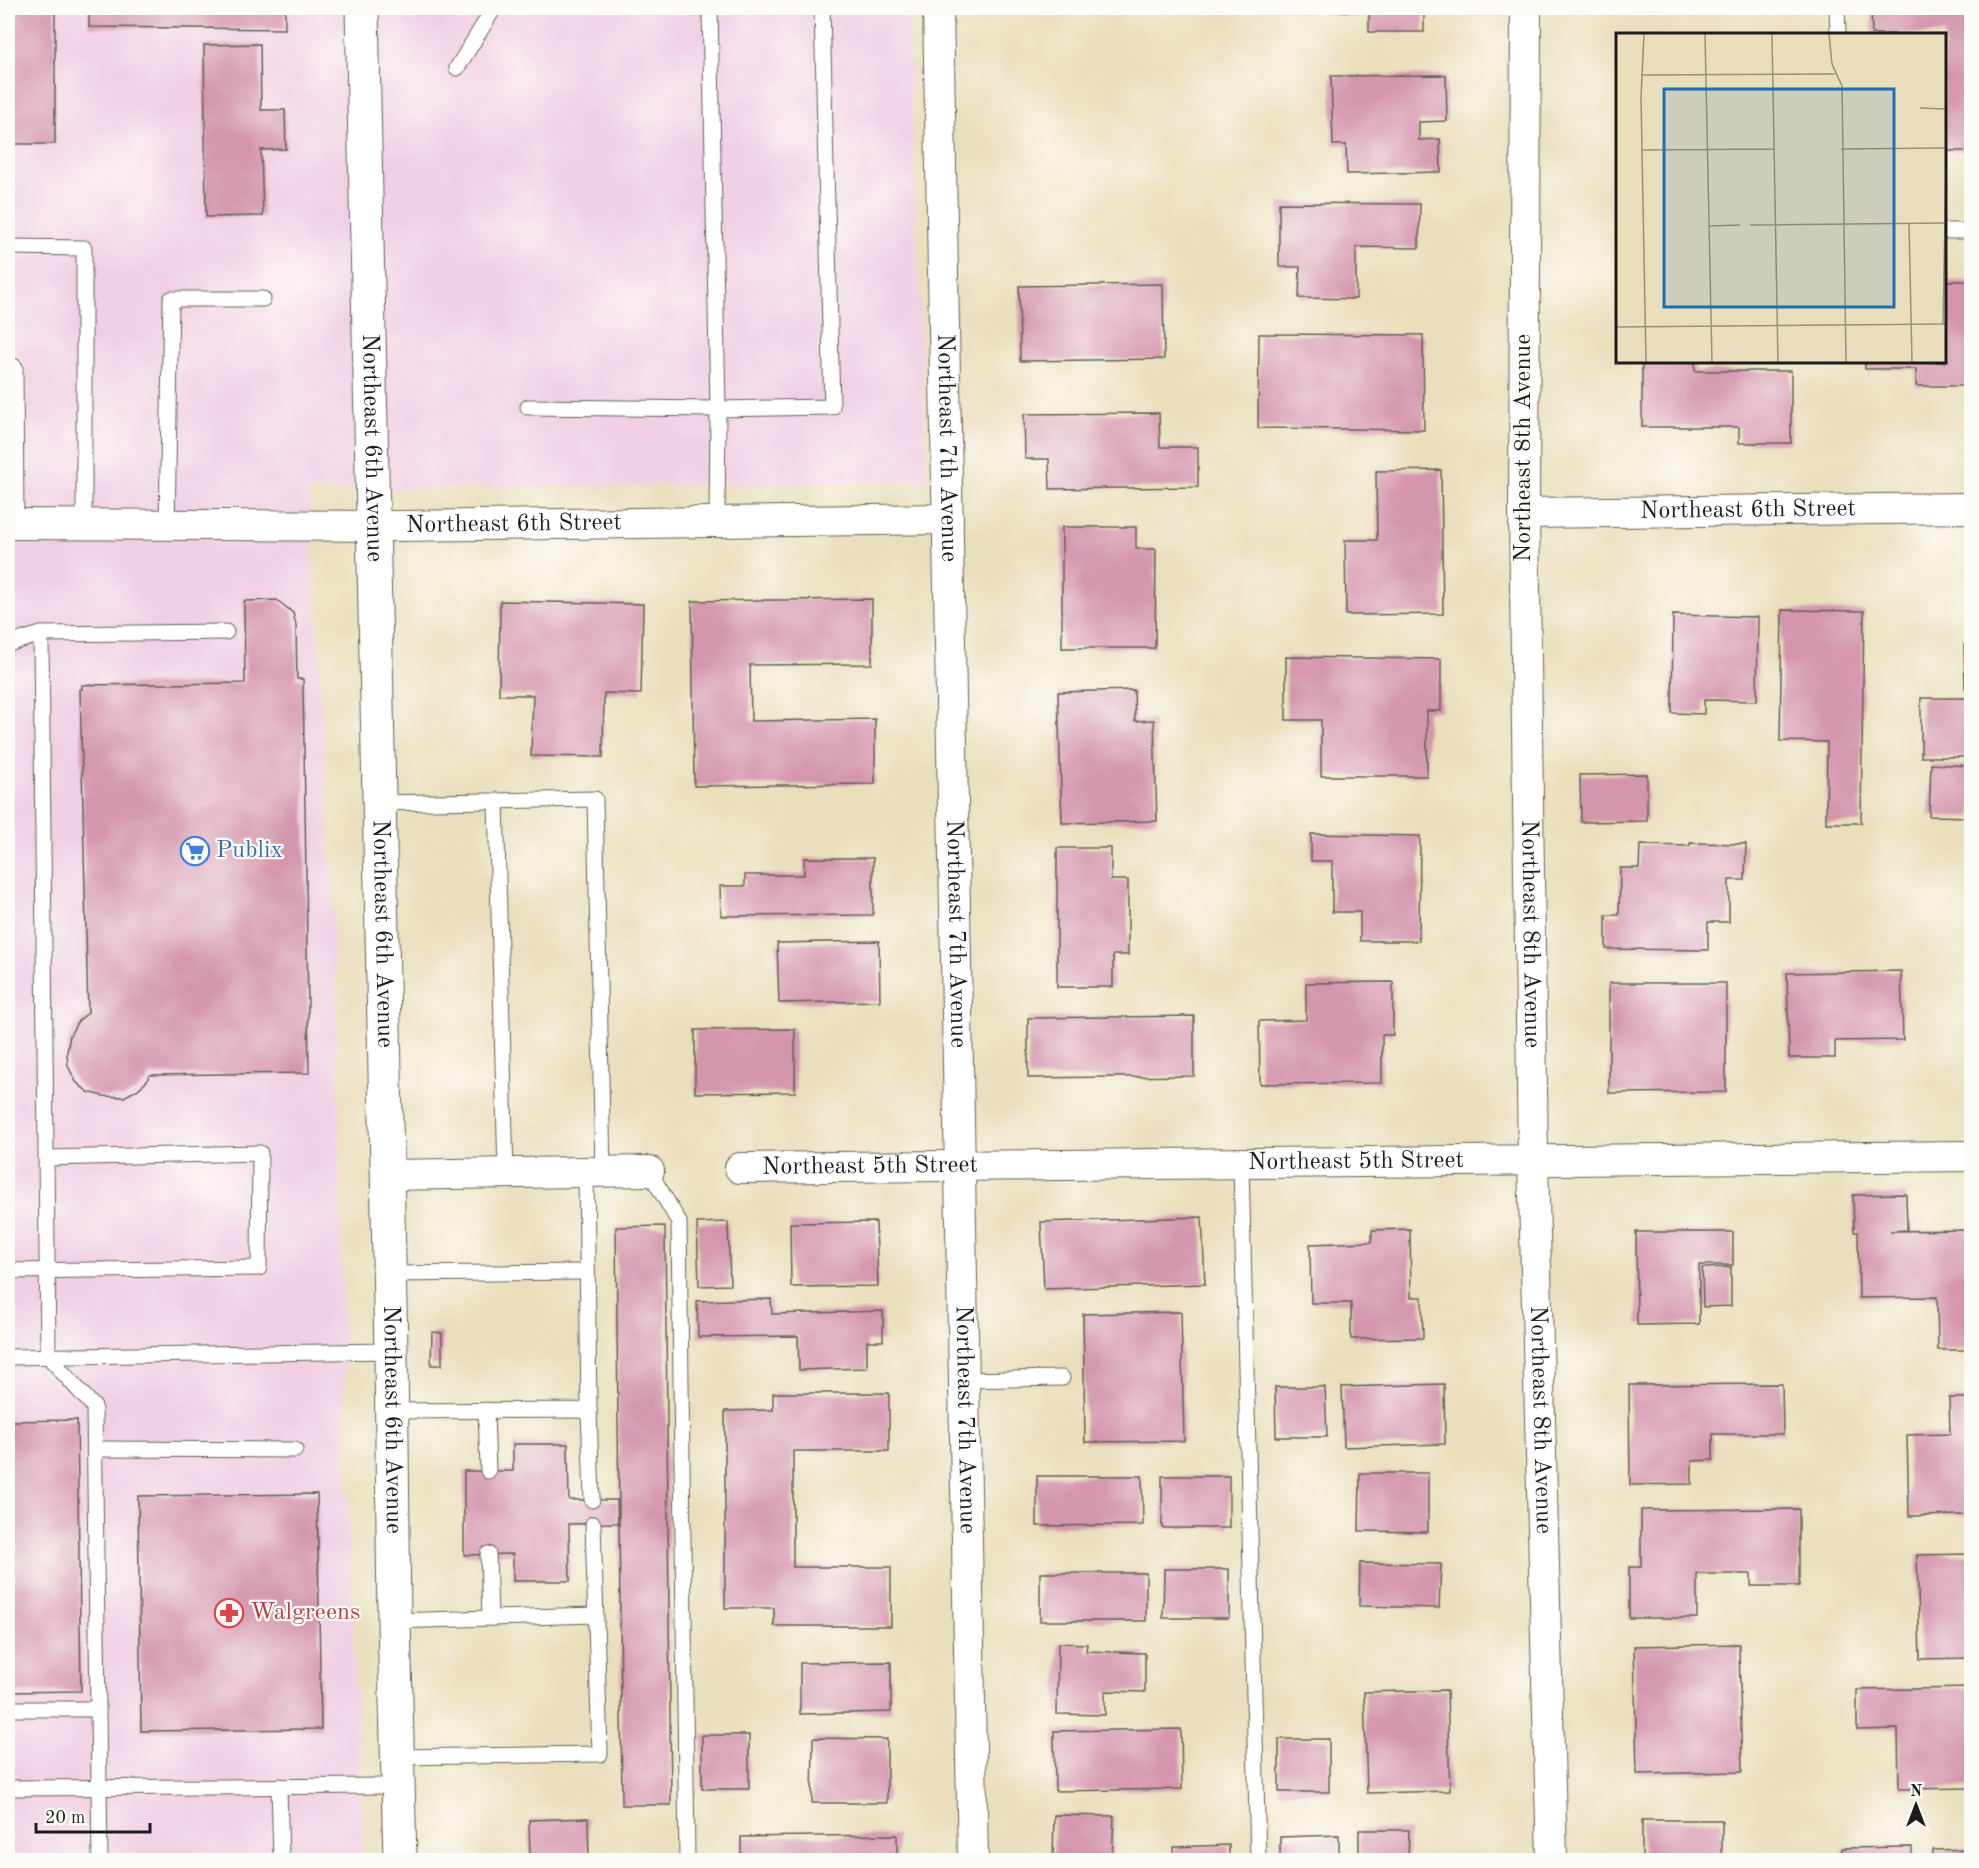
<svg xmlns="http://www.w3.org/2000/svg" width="1979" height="1868" font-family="'Old Standard TT',serif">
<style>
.built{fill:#f0d0e4}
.building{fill:#d496ad}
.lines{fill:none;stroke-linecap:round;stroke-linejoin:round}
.lane-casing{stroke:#646054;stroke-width:17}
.street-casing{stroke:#646054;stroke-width:32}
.primary-casing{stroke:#646054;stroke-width:35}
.lane{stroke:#fff;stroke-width:15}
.street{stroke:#fff;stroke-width:30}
.primary{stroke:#fff;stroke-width:33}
.labels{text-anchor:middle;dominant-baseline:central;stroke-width:4.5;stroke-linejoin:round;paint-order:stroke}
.street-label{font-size:24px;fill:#1c1c1c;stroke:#fdfcf7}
.shop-label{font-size:24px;fill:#366cbe;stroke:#fdfcf7;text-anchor:start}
.health-label{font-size:24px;fill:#be3a42;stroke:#fdfcf7;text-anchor:start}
.inset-road{fill:none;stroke:#98917c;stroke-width:1.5}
.view{fill:#1f6fb2;fill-opacity:0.15;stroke:#1f6fb2;stroke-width:3}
.inset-edge{fill:none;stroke:#1c1c1c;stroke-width:3}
</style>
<rect width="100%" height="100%" fill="#fdfcf7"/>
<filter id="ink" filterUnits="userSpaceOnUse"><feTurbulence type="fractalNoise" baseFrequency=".0167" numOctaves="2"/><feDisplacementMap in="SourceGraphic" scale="12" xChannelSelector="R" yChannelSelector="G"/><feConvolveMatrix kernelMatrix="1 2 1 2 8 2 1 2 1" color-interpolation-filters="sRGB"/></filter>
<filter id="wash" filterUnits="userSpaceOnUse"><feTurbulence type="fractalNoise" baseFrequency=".008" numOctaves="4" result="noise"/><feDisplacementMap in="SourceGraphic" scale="24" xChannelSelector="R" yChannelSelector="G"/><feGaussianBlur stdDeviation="1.35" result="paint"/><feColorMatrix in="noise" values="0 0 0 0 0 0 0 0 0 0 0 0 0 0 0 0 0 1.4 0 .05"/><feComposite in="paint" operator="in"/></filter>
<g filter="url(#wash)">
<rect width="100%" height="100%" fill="#eadfbc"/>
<path class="built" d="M 8,8 L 908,8 L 927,482 L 309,490 L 334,924 L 349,1554 L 364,1860 L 8,1860 Z"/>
<g id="blocks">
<g class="building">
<rect x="8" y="8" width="47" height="136"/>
<path d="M 89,8 L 285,8 L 285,29 L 89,27 Z"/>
<path d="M 1297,8 L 1424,8 L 1424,32 L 1369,32 L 1369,12 L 1297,11 Z"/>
<path d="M 1871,8 L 1972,8 L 1972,151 L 1944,151 L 1944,34 L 1872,34 Z"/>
<path d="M 260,44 L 261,110 L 285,110 L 286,149 L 261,150 L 263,216 L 206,217 L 204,45 Z"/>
<path d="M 1446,75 L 1447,121 L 1419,122 L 1419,140 L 1440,139 L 1441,172 L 1347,174 L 1346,145 L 1333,145 L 1331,76 Z"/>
<path d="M 1279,203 L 1420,204 L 1419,248 L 1356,247 L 1356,299 L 1299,298 L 1300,267 L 1279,267 Z"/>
<path d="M 1944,281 L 1972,281 L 1972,386 L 1916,386 L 1916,369 L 1865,369 L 1865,362 L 1944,362 Z"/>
<path d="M 1163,284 L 1164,359 L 1020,361 L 1019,286 Z"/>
<path d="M 1259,334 L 1423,335 L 1424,430 L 1258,428 Z"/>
<path d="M 1642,362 L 1695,362 L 1695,371 L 1791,371 L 1791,443 L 1739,443 L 1739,427 L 1642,427 Z"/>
<path d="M 1159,413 L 1160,447 L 1198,447 L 1198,487 L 1050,489 L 1049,459 L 1025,459 L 1024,414 Z"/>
<path d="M 1441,470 L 1443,614 L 1346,615 L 1345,540 L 1377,540 L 1376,471 Z"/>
<path d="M 1062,527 L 1136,527 L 1136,549 L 1156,549 L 1155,648 L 1062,648 Z"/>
<path d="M 872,599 L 872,664 L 750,665 L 751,721 L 875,719 L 875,784 L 694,786 L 692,601 Z"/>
<path d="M 277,600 L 293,613 L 296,625 L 297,679 L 303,679 L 309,1073 L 150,1075 L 146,1082 L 137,1090 L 124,1097 L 103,1096 L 88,1092 L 76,1082 L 68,1066 L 67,1052 L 70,1035 L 78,1021 L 88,1013 L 80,689 L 82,689 L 82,685 L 245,683 L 244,601 Z"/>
<path d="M 500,601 L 643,604 L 641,694 L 604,693 L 603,757 L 531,756 L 533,695 L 499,695 Z"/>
<path d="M 1782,610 L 1864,611 L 1861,823 L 1826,823 L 1827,742 L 1780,741 Z"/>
<path d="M 1673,615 L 1758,617 L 1757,701 L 1704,700 L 1704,714 L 1672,713 Z"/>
<path d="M 1964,645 L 1972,645 L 1972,688 L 1965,688 Z"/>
<path d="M 1286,657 L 1441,659 L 1441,711 L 1427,711 L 1427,776 L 1321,776 L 1321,720 L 1286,720 Z"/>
<path d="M 1134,690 L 1135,721 L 1154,720 L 1157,821 L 1062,823 L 1058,692 Z"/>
<rect x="1921" y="698" width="50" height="59"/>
<path d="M 1931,764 L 1972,766 L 1972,817 L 1929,816 Z"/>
<path d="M 1647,774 L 1647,821 L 1581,822 L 1580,775 Z"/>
<path d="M 1311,834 L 1420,836 L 1419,941 L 1360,941 L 1360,912 L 1332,912 L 1332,861 L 1311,861 Z"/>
<path d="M 1690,843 L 1746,844 L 1745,880 L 1729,880 L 1729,922 L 1708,922 L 1708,950 L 1606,949 L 1606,915 L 1619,915 L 1620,868 L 1639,868 L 1640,845 L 1690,846 Z"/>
<path d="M 1057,848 L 1111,848 L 1111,880 L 1128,880 L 1128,955 L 1113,955 L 1113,987 L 1057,987 Z"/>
<path d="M 804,858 L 873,858 L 873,915 L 721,916 L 720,886 L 745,886 L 745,875 L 804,875 Z"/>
<path d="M 879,941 L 880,1001 L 779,1003 L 777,943 Z"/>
<path d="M 1901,971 L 1903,1040 L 1835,1041 L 1835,1058 L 1789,1058 L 1787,973 Z"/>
<path d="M 1393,982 L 1393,1035 L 1382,1035 L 1382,1083 L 1260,1084 L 1259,1021 L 1306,1020 L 1306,983 Z"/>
<path d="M 1609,983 L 1726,983 L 1726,1092 L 1609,1093 Z"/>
<path d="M 1194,1016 L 1194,1076 L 1028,1078 L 1028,1018 Z"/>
<path d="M 795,1029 L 795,1092 L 695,1093 L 695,1030 Z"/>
<path d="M 1906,1194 L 1907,1230 L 1890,1231 L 1972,1230 L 1972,1350 L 1938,1350 L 1937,1297 L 1859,1298 L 1858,1232 L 1854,1232 L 1853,1195 Z"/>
<path d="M 1202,1217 L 1205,1284 L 1044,1289 L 1041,1222 Z"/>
<path d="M 728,1222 L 730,1285 L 699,1286 L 697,1223 Z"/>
<path d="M 876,1222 L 878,1286 L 791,1287 L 790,1223 Z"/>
<path d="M 665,1226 L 671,1805 L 622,1805 L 616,1227 Z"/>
<path d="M 1410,1229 L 1411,1297 L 1422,1297 L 1423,1338 L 1351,1339 L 1351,1303 L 1311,1303 L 1310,1244 L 1372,1242 L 1372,1230 Z"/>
<path d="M 1636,1232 L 1733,1232 L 1733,1265 L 1699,1265 L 1699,1324 L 1637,1325 Z"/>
<path d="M 1731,1267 L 1731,1306 L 1703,1307 L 1702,1268 Z"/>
<path d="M 771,1299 L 772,1314 L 883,1311 L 883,1341 L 867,1341 L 867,1368 L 799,1370 L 798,1336 L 698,1337 L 697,1301 Z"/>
<path d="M 1181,1312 L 1184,1441 L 1085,1442 L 1083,1314 Z"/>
<path d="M 432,1332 L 442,1333 L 442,1365 L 431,1365 Z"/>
<path d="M 1444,1384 L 1445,1444 L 1344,1447 L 1342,1387 Z"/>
<path d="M 1782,1384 L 1783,1434 L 1713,1434 L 1713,1460 L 1692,1461 L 1692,1484 L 1630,1485 L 1629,1385 Z"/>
<path d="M 1275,1387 L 1325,1387 L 1327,1437 L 1276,1437 Z"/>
<path d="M 773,1393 L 889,1393 L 889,1451 L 793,1451 L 793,1567 L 891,1567 L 891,1626 L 774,1626 L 774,1608 L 725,1608 L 725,1411 L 773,1410 Z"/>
<path d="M 1949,1398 L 1972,1398 L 1972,1515 L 1909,1516 L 1907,1435 L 1950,1434 Z"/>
<path d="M 77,1420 L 81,1691 L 8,1692 L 8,1421 Z"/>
<path d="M 513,1444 L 568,1444 L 569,1500 L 617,1500 L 618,1523 L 569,1524 L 570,1581 L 513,1581 L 513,1554 L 464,1555 L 464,1471 L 513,1471 Z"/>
<path d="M 1360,1473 L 1428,1473 L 1428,1532 L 1359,1531 Z"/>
<path d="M 1037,1476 L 1142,1476 L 1143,1525 L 1037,1526 Z"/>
<rect x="1162" y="1476" width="67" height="52"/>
<path d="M 317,1494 L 321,1729 L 141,1731 L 138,1496 Z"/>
<path d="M 1799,1509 L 1799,1586 L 1751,1586 L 1751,1574 L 1697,1574 L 1697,1618 L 1629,1618 L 1629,1567 L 1641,1567 L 1641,1510 Z"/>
<path d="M 1972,1554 L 1972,1658 L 1920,1659 L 1917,1555 Z"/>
<path d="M 1360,1563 L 1441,1564 L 1439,1608 L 1359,1606 Z"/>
<path d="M 1164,1569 L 1229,1569 L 1229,1618 L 1163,1618 Z"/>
<rect x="1040" y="1573" width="106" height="48"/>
<path d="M 1058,1643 L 1087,1644 L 1086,1651 L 1145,1653 L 1145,1692 L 1105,1691 L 1105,1715 L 1057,1714 Z"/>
<path d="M 1739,1644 L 1742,1772 L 1637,1774 L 1634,1646 Z"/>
<path d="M 891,1662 L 891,1712 L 800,1714 L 800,1663 Z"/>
<path d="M 1972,1688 L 1972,1788 L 1899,1789 L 1898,1729 L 1857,1730 L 1857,1690 Z"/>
<path d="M 1447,1690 L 1450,1791 L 1367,1793 L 1364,1692 Z"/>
<path d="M 1181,1729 L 1182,1789 L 1055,1791 L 1054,1731 Z"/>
<rect x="702" y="1735" width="47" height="54"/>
<path d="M 813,1738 L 887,1739 L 887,1803 L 812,1803 Z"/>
<rect x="1279" y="1739" width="50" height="53"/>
<path d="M 1054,1815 L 1114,1816 L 1112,1860 L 1053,1860 Z"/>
<path d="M 588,1818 L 589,1860 L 530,1860 L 529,1820 Z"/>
<rect x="1642" y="1820" width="80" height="40"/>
<path d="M 1359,1830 L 1409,1830 L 1408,1860 L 1359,1860 Z"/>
<path d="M 897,1835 L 897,1860 L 741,1860 L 741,1837 Z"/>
<path d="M 1339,1835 L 1339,1860 L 1280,1860 L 1280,1837 Z"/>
<path d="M 1229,1845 L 1229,1860 L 1174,1860 L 1174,1847 Z"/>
<path d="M 1912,1847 L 1912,1860 L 1842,1860 L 1842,1848 Z"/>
<path d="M 1972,1849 L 1972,1860 L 1933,1860 L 1933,1850 Z"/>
</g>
</g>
</g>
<g filter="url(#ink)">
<use href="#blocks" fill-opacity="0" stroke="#646054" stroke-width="1.5"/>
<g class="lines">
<g class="lane-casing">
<g id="lane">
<path d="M 710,8 L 718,409 L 717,523"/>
<path d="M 1837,8 L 1838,34"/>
<path d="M 457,68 L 494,8"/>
<path d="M 1944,231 L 1972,231"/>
<path d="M 8,247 L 84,248 L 84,525"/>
<path d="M 8,367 L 15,367 L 16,524"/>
<path d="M 528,407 L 718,409 L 832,407 L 822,8"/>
<path d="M 167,525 L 171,299 L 263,299"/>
<path d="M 8,644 L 41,634"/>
<path d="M 496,801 L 506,1173"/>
<path d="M 378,803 L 595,799 L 603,1171"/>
<path d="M 1241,1163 L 1258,1860"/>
<path d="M 649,1171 L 679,1222 L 687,1860"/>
<path d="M 8,1271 L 259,1268 L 260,1153 L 46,1158"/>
<path d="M 389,1274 L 587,1272"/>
<path d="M 8,1357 L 391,1351"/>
<path d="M 964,1380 L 1062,1378"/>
<path d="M 486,1410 L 488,1471"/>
<path d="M 589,1410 L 592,1500"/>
<path d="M 392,1411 L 589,1410 L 586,1171"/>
<path d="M 95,1449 L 295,1450"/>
<path d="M 488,1554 L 490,1618"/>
<path d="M 394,1621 L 596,1615"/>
<path d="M 8,1709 L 98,1709"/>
<path d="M 397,1757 L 600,1754 L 593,1524"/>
<path d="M 279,1786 L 281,1860"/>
<path d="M 8,1788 L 398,1786"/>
<path d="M 100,1860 L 94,1407 L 48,1356 L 41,634 L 226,632"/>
</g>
</g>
<g class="street-casing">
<g id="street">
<path id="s1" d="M 938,8 L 973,1860"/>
<path id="s2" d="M 1526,8 L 1524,513 L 1533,1160 L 1552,1860"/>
<path id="s3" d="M 1524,513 L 1972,508"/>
<path id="s4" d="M 8,524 L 397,526 L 948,519"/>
<path id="s5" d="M 740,1168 L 1972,1156"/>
<path d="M 387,1175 L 649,1171"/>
</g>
</g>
<g class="primary-casing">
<g id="primary">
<path id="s6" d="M 362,8 L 391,1351 L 394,1621 L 400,1860"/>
</g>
</g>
<use href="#lane" class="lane"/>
<use href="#street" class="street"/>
<use href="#primary" class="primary"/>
</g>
</g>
<defs>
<g id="supermarket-ring" transform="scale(1.5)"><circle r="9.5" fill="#fdfcf7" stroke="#3f7fe0" stroke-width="1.5"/><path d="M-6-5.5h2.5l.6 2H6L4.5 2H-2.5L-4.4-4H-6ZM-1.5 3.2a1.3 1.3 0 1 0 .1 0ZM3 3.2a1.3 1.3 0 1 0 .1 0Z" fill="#3f7fe0"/></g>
<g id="pharmacy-ring" transform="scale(1.5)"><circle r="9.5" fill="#fdfcf7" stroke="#e0444e" stroke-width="1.5"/><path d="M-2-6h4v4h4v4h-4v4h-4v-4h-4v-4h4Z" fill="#e0444e"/></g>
</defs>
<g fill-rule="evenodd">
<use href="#supermarket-ring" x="195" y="851"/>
<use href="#pharmacy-ring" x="229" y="1613"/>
</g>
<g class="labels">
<g class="street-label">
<text stroke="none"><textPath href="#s6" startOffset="440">Northeast 6th Avenue</textPath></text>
<text stroke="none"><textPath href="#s1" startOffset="440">Northeast 7th Avenue</textPath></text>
<text transform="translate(1524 448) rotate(-90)">Northeast 8th Avenue</text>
<text stroke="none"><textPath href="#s3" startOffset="224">Northeast 6th Street</textPath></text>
<text stroke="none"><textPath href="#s4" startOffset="506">Northeast 6th Street</textPath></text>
<text stroke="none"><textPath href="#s6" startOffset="926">Northeast 6th Avenue</textPath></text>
<text stroke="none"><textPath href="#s1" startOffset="926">Northeast 7th Avenue</textPath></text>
<text stroke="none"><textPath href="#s2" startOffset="926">Northeast 8th Avenue</textPath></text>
<text stroke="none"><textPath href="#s5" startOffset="616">Northeast 5th Street</textPath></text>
<text stroke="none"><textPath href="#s5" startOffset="130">Northeast 5th Street</textPath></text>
<text stroke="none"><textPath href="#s6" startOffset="1412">Northeast 6th Avenue</textPath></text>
<text stroke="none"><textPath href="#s1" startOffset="1412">Northeast 7th Avenue</textPath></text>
<text stroke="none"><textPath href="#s2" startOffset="1412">Northeast 8th Avenue</textPath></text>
</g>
<g class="shop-label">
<text x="216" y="851">Publix</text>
</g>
<g class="health-label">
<text x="250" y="1613">Walgreens</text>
</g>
</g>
<g transform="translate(1616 33)">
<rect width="330" height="330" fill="#eadfbc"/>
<path class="inset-road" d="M 28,1 L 25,64 L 30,329M 89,1 L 96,329M 156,1 L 162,329M 213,1 L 216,31 L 226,53 L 230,329M 25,42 L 219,41M 304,75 L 330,76M 225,116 L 330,115M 26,117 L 158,116M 293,191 L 296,329M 134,192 L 330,190M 93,193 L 124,192M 327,291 L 330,130M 0,294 L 330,291"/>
<path class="view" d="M 48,56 L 278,56 L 278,274 L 48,274 Z"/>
<rect width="330" height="330" class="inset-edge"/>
</g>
<rect width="1979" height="1868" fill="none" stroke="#fdfcf7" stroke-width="30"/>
<g transform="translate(1916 1805)" stroke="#fdfcf7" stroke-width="4.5" paint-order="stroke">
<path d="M0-4.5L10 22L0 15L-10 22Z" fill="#1c1c1c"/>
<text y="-9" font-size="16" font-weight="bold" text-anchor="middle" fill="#1c1c1c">N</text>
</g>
<path d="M36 1823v9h114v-9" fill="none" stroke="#1c1c1c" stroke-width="3"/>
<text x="45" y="1823" font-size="18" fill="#1c1c1c" stroke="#fdfcf7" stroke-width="4.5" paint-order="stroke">20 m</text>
</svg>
